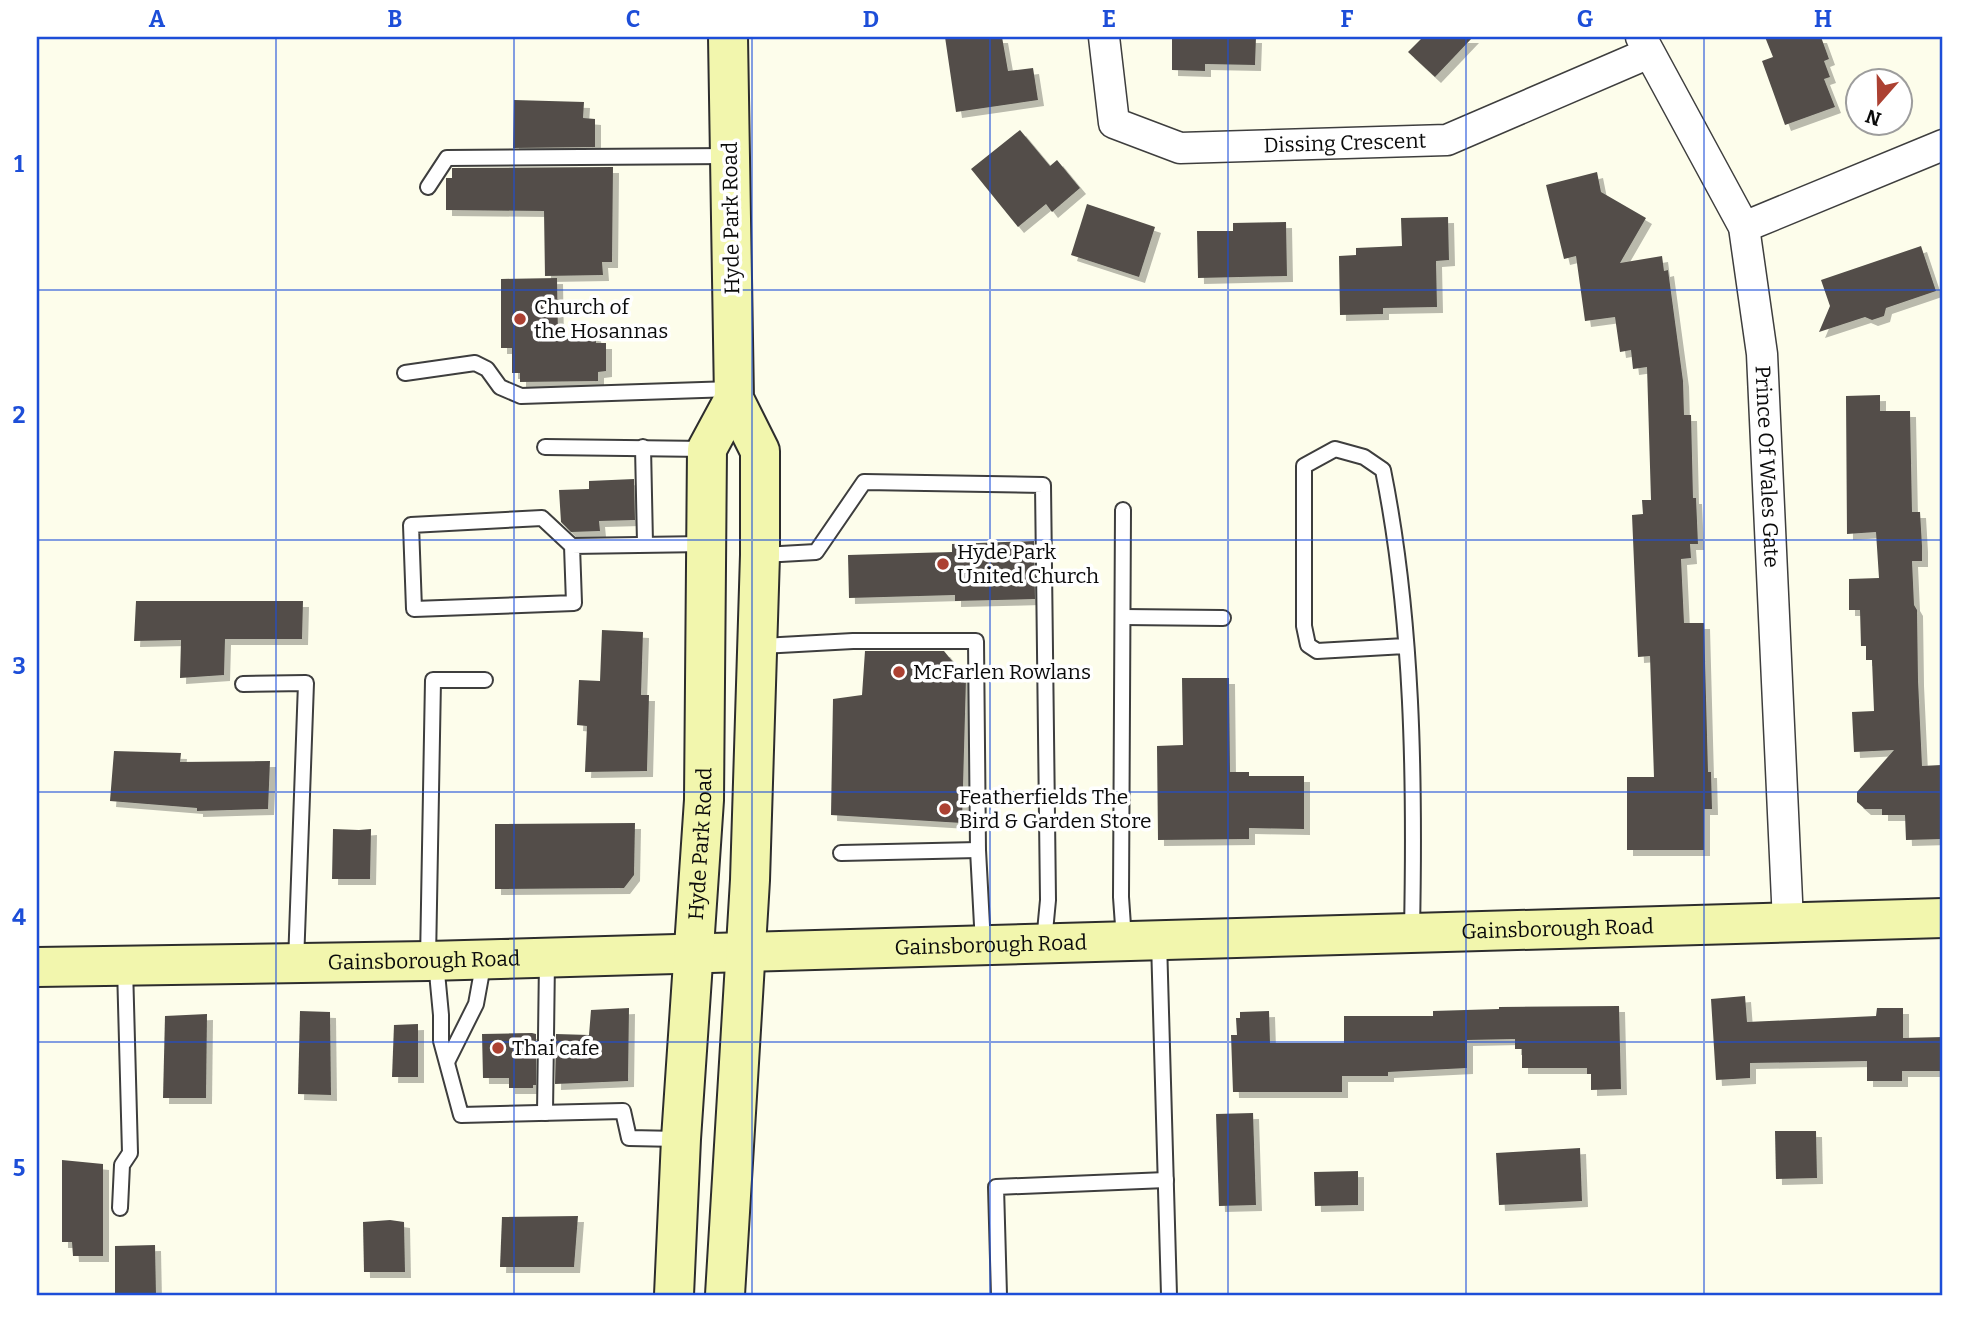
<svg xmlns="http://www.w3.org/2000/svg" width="1980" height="1332" font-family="Bitter,serif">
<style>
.building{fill:#524e49;filter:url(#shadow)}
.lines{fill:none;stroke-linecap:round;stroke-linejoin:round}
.lane-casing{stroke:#3e3e3e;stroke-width:18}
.street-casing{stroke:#3e3e3e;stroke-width:33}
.secondary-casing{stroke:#2d2d2d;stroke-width:42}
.lane{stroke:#fff;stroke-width:14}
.street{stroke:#fff;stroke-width:30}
.secondary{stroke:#f2f6ad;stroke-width:38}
.grid{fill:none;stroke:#1d4ed8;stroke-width:2;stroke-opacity:0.55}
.poi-dot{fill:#ac4132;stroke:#fff;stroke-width:2.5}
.labels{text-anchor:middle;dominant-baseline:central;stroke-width:7;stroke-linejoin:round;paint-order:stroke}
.street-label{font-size:21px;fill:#0b0b0b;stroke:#fff}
.poi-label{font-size:21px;fill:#0b0b0b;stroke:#fff;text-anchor:start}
.neatline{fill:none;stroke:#1d4ed8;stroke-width:2.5}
.grid-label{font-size:23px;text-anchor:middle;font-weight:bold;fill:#1d4ed8}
</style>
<defs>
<filter id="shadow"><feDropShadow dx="6" dy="6" stdDeviation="0" flood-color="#0004"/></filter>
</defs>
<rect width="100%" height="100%" fill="#fdfdeb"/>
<g class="building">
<path d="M 945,37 L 1002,37 L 1008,71 L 1033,68 L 1038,100 L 956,112 Z"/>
<path d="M 1172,37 L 1256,37 L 1255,65 L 1205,64 L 1205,71 L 1172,70 Z"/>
<path d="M 1423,37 L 1473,37 L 1435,77 L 1408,52 Z"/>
<path d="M 1765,37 L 1821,37 L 1829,59 L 1824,61 L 1830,77 L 1824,79 L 1835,107 L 1785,125 L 1762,61 L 1773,57 Z"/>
<path d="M 514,100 L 584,102 L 583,118 L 595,119 L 595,147 L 513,148 Z"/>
<path d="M 1020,130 L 1050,166 L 1057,160 L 1080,188 L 1052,212 L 1046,204 L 1018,227 L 971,169 Z"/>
<path d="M 613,167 L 612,262 L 602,262 L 603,275 L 545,276 L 544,211 L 446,210 L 446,178 L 452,178 L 452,168 Z"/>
<path d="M 1597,172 L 1601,192 L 1646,218 L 1620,263 L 1662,256 L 1664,271 L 1668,270 L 1683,381 L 1684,415 L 1691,415 L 1693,498 L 1696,498 L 1698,544 L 1690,544 L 1691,558 L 1681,559 L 1684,623 L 1704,623 L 1708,772 L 1711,772 L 1712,809 L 1704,809 L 1704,850 L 1627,850 L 1627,777 L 1654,777 L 1650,656 L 1638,657 L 1632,515 L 1643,514 L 1642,500 L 1651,500 L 1647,367 L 1633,369 L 1631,350 L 1620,352 L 1615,317 L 1585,321 L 1576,256 L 1564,259 L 1546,185 Z"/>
<path d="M 1087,204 L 1155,227 L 1139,277 L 1071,255 Z"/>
<path d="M 1448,217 L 1449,260 L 1436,261 L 1437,307 L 1383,308 L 1383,314 L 1340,315 L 1339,256 L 1356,255 L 1356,248 L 1402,246 L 1401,218 Z"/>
<path d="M 1286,222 L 1287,276 L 1198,278 L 1197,231 L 1233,231 L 1233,223 Z"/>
<path d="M 1921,246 L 1936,291 L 1886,308 L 1884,316 L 1872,320 L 1865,317 L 1819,332 L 1830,306 L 1821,280 Z"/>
<path d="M 557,278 L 558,336 L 595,335 L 596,343 L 606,343 L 606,371 L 598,372 L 598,381 L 520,382 L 520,373 L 512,373 L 512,348 L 501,348 L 501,279 Z"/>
<path d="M 1880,395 L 1880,411 L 1910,411 L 1912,512 L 1920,512 L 1922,546 L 1922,561 L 1912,561 L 1914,605 L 1917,610 L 1918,680 L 1922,766 L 1941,765 L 1943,839 L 1906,840 L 1905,815 L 1882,815 L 1882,809 L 1865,809 L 1857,802 L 1857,792 L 1894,750 L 1854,752 L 1852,712 L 1874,711 L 1872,660 L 1866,660 L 1866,646 L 1861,646 L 1860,610 L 1849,610 L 1849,579 L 1879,578 L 1876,532 L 1847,534 L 1846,396 Z"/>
<path d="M 634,479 L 635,520 L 599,521 L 600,531 L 571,532 L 561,522 L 559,490 L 589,489 L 589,481 Z"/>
<path d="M 1034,541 L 1035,599 L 955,601 L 955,595 L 849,598 L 848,555 L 952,552 L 952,544 Z"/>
<path d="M 136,601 L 303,601 L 302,639 L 225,639 L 224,675 L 180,678 L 181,640 L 134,641 Z"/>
<path d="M 602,630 L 643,632 L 641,695 L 649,695 L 647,771 L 585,772 L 587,726 L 577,725 L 579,680 L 600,681 Z"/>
<path d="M 865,651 L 944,651 L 966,678 L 962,823 L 831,815 L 833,699 L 862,695 Z"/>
<path d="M 1182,678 L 1229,678 L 1230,772 L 1249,772 L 1249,776 L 1304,776 L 1304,829 L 1249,828 L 1249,839 L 1158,840 L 1157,746 L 1183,745 Z"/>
<path d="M 114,751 L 181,753 L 180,762 L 270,761 L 268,809 L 197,811 L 197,808 L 110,801 Z"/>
<path d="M 635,823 L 634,875 L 624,888 L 495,889 L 495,824 Z"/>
<path d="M 333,829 L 359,830 L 371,829 L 370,879 L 332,879 Z"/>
<path d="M 1745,996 L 1747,1022 L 1876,1016 L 1877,1008 L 1903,1008 L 1903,1038 L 1943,1037 L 1943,1071 L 1902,1071 L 1902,1081 L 1867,1081 L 1867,1061 L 1750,1063 L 1750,1078 L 1716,1080 L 1711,999 Z"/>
<path d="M 1619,1006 L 1621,1089 L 1591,1090 L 1591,1074 L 1587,1074 L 1587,1068 L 1522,1068 L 1522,1049 L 1515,1049 L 1515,1039 L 1467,1040 L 1467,1068 L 1388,1072 L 1388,1076 L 1342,1076 L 1342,1092 L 1233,1092 L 1231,1035 L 1237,1035 L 1236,1018 L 1240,1018 L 1240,1012 L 1269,1011 L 1270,1043 L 1344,1043 L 1344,1016 L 1433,1016 L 1433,1011 L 1499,1009 L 1499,1007 Z"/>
<path d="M 629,1008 L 628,1081 L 555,1084 L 556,1034 L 589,1035 L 591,1010 Z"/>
<path d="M 300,1011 L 330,1012 L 331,1095 L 298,1094 Z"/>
<path d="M 207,1014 L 206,1098 L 163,1098 L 165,1016 Z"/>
<path d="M 418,1024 L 418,1077 L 392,1077 L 394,1025 Z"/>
<path d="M 532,1033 L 536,1034 L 536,1085 L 533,1085 L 533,1088 L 509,1088 L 509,1078 L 483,1078 L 482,1034 Z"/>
<path d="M 1253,1113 L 1256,1205 L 1219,1206 L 1216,1114 Z"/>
<path d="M 1775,1131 L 1816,1131 L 1817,1178 L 1776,1179 Z"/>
<path d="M 1580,1148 L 1582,1201 L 1499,1205 L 1496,1153 Z"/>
<path d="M 62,1160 L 103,1164 L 103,1256 L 73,1256 L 72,1242 L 62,1242 Z"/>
<path d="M 1358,1171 L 1358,1205 L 1315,1206 L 1314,1172 Z"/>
<path d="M 578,1216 L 574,1267 L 500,1267 L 502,1217 Z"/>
<path d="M 390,1220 L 404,1222 L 405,1272 L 364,1272 L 363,1222 Z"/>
<path d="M 155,1245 L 156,1295 L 115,1295 L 115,1246 Z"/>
</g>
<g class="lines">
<g class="lane-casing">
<g id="lane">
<path d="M 428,187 L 447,158 L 729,156"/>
<path d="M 405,373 L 475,363 L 487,369 L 500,387 L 521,396 L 732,389"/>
<path d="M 545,447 L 706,449"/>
<path d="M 643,447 L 645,543"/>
<path d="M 1123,510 L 1121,897 L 1124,940"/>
<path d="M 572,546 L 542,518 L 411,525 L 414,609 L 574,603 L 572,546 L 705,544"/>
<path d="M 763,555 L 816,552 L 864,482 L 1043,485 L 1048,900 L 1044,942"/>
<path d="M 1123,617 L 1223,618"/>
<path d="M 760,646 L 853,641 L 976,641 L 978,850 L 983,944"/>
<path d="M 1405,646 L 1317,651 L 1308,645 L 1304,626 L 1304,466 L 1335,449 L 1364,457 L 1383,470 C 1413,619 1415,779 1412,931"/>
<path d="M 243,684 L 306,683 L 296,963"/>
<path d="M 841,853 L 978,850"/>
<path d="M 1159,941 L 1169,1295"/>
<path d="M 428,960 L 433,680 L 485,680"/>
<path d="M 436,962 L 441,1015 L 441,1041 L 461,1115 L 623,1111 L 629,1138 L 679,1139"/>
<path d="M 448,1060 L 476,1004 L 484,960"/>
<path d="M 545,1113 L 547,960"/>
<path d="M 120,1208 L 122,1165 L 130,1153 L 125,967"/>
<path d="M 999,1295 L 996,1187 L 1166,1180"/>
</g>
</g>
<g class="street-casing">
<g id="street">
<path id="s1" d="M 1104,37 L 1114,123 L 1180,148 L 1447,140 L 1649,53"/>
<path id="s2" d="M 1641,37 L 1744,227 L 1762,354 L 1788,922"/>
<path d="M 1744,227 L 1943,145"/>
</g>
</g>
<g class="secondary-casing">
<g id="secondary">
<path id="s3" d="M 37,967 L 428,961 L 1943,918"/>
<path id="s4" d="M 674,1295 L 681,1139 L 704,800 L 707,449 L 734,399"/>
<path d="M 725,1295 L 750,880 L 760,555 L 760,451 L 734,399 L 728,37"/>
</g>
</g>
<use href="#lane" class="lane"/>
<use href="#street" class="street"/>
<use href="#secondary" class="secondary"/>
</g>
<path class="grid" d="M 276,37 L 276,1295M 514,37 L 514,1295M 752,37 L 752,1295M 990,37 L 990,1295M 1228,37 L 1228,1295M 1466,37 L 1466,1295M 1704,37 L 1704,1295M 37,290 L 1943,290M 37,540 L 1943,540M 37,792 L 1943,792M 37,1042 L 1943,1042"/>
<g class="poi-dot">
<circle cx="520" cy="319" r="7"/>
<circle cx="943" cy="564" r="7"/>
<circle cx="899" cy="672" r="7"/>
<circle cx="945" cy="809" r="7"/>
<circle cx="498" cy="1048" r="7"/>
</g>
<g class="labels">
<g class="street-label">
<text stroke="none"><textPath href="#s1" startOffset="322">Dissing Crescent</textPath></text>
<text transform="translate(731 218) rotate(-91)">Hyde Park Road</text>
<text stroke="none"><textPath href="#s2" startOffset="457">Prince Of Wales Gate</textPath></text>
<text stroke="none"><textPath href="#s4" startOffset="452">Hyde Park Road</textPath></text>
<text stroke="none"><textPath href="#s3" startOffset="1521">Gainsborough Road</textPath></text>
<text stroke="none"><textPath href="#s3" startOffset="954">Gainsborough Road</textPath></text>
<text stroke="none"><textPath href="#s3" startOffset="387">Gainsborough Road</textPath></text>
</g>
<g class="poi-label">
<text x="534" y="307">Church of<tspan x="534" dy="24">the Hosannas</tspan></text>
<text x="957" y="552">Hyde Park<tspan x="957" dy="24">United Church</tspan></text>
<text x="913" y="672">McFarlen Rowlans</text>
<text x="959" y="797">Featherfields The<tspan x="959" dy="24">Bird &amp; Garden Store</tspan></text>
<text x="512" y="1048">Thai cafe</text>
</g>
</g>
<rect width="1980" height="1332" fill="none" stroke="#ffffff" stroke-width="77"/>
<g transform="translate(1879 102) rotate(200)"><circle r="33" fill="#ffffff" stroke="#9d9d9d" stroke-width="2"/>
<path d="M0-5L12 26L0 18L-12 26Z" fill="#ac4132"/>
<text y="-10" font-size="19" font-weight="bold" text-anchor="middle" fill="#0b0b0b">N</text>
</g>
<rect x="38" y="38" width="1903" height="1256" class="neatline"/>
<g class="grid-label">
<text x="157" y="27">A</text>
<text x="395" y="27">B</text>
<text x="633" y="27">C</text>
<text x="871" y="27">D</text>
<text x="1109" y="27">E</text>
<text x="1347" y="27">F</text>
<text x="1585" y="27">G</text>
<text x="1823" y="27">H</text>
<text x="19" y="172">1</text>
<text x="19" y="423">2</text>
<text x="19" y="674">3</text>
<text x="19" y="925">4</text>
<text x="19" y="1176">5</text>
</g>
</svg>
